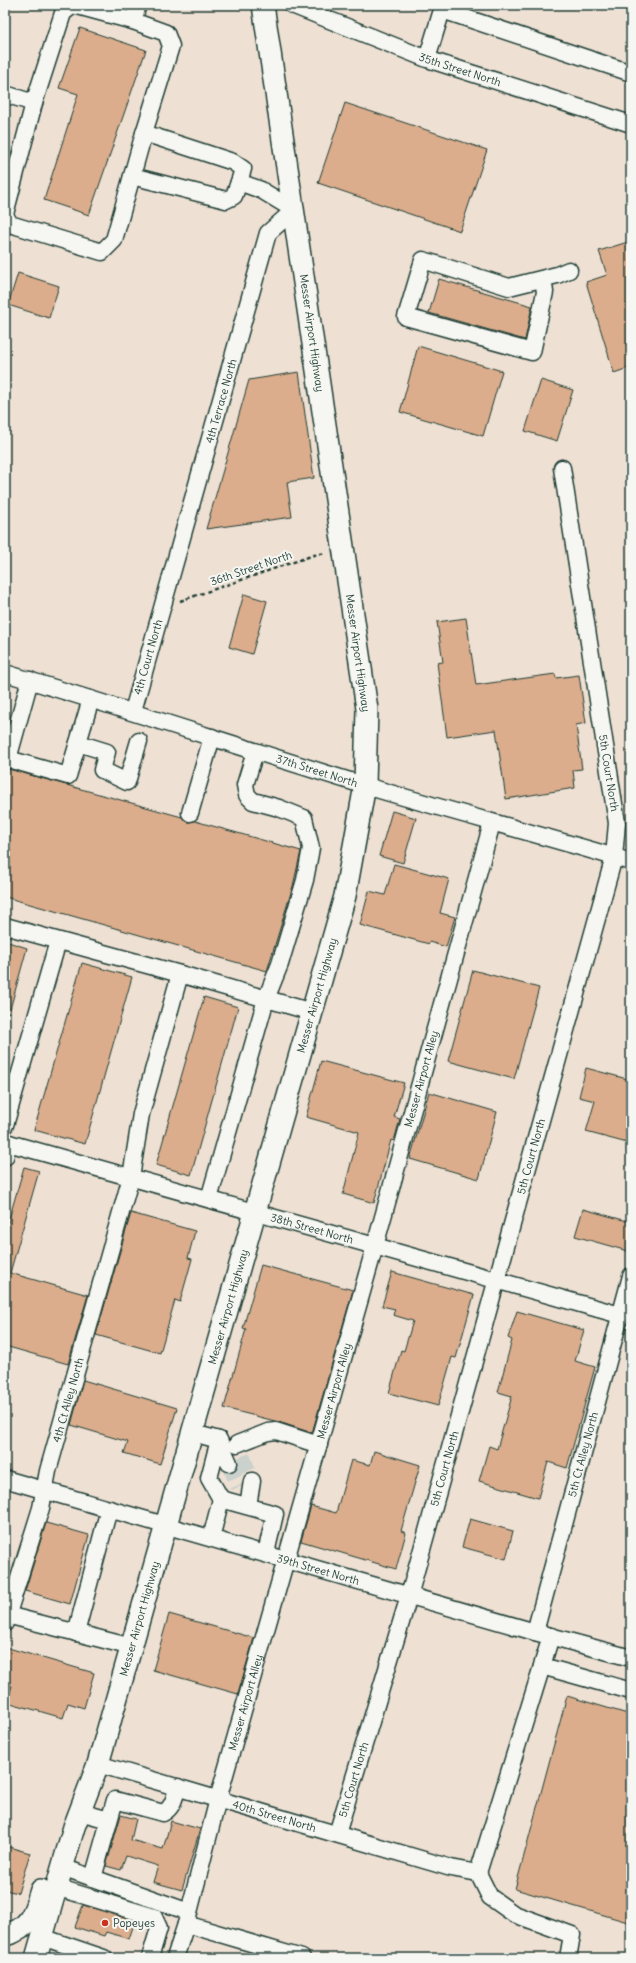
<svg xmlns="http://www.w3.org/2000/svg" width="636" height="1963" font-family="Delius,sans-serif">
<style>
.built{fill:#eee0d3}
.building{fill:#dbad8c;stroke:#1f3d34}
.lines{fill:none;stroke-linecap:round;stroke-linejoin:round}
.minor-tunnel{stroke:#cbd1cc;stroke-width:16;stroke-dasharray:16 8;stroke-linecap:butt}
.minor-casing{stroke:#1f3d34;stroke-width:19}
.major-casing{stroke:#1f3d34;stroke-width:24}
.path{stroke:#1f3d34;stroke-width:2.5;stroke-dasharray:4 3;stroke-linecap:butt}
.minor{stroke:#f6f6f2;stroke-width:16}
.major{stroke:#f6f6f2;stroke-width:21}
.poi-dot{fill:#c8321e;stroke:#f6f6f2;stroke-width:1.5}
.labels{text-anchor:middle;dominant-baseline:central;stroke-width:4;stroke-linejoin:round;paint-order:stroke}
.street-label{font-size:11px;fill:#1f3d34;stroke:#f6f6f2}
.poi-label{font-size:11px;fill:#1f3d34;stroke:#f6f6f2;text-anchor:start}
</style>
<rect width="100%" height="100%" fill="#f6f6f2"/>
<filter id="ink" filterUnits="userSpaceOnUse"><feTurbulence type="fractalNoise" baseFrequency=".025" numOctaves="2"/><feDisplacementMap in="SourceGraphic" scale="8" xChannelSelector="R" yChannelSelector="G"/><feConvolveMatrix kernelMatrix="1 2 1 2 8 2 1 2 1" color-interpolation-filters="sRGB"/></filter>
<g filter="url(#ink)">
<rect class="built" x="5" y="5" width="626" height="1953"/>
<g class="building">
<path d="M 80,28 L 146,50 L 89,215 L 44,200 L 78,94 L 59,88 Z"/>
<path d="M 345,103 L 487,150 L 460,231 L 318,183 Z"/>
<path d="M 631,241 L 631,367 L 614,373 L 586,282 L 607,275 L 599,251 Z"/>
<path d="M 18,273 L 59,286 L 49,318 L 8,305 Z"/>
<path d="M 439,279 L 532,306 L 525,340 L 429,313 Z"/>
<path d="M 418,346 L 502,371 L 483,436 L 400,412 Z"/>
<path d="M 299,372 L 314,478 L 287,482 L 292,517 L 206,529 L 249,380 Z"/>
<path d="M 541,380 L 573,390 L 557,441 L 525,431 Z"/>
<path d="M 244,594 L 267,601 L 252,654 L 229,647 Z"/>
<path d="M 466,618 L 476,685 L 555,674 L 556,678 L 579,675 L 586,723 L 576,725 L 582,769 L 573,770 L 575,788 L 506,799 L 496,730 L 447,737 L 437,663 L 443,662 L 437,622 Z"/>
<path d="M 5,768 L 182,817 L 188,822 L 195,821 L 301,851 L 293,886 L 267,971 L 5,897 Z"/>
<path d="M 392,811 L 416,818 L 403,863 L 379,856 Z"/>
<path d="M 394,864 L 449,879 L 440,913 L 455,917 L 446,947 L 429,942 L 429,944 L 360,925 L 369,891 L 385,895 Z"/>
<path d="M 5,941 L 27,948 L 9,1013 L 5,1012 Z"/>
<path d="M 82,963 L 132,977 L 85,1144 L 34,1130 Z"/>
<path d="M 473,970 L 539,988 L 514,1079 L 448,1061 Z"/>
<path d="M 204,997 L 238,1007 L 191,1175 L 156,1165 Z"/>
<path d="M 321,1061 L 404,1083 L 394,1117 L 400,1119 L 394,1141 L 391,1140 L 374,1203 L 343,1194 L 359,1132 L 306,1117 Z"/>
<path d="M 586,1068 L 631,1080 L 631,1144 L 586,1132 L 595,1101 L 579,1097 Z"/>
<path d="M 429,1092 L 497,1112 L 479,1179 L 410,1159 Z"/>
<path d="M 24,1167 L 39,1171 L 10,1273 L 88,1295 L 68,1364 L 5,1346 L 5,1233 Z"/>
<path d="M 583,1209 L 631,1222 L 631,1252 L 575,1236 Z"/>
<path d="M 131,1213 L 195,1231 L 188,1258 L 192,1259 L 180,1302 L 175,1300 L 160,1353 L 96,1335 Z"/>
<path d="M 261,1265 L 353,1290 L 312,1433 L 279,1422 L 224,1408 L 246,1329 L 243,1328 Z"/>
<path d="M 392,1272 L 474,1295 L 456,1358 L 452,1357 L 438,1406 L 389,1393 L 401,1350 L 404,1351 L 413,1321 L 393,1315 L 395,1309 L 382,1306 Z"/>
<path d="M 517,1311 L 584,1330 L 575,1361 L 595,1367 L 567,1468 L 548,1462 L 538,1498 L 479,1481 L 489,1446 L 497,1449 L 512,1396 L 498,1392 L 512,1340 L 508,1338 Z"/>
<path d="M 83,1380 L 177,1408 L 160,1464 L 124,1453 L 128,1442 L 71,1425 Z"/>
<path d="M 374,1451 L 420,1465 L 401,1531 L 406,1533 L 396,1569 L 301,1541 L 311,1506 L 336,1513 L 351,1460 L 370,1465 Z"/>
<path d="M 470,1519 L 513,1531 L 506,1559 L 462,1547 Z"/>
<path d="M 46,1523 L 89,1535 L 70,1604 L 25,1591 Z"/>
<path d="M 169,1614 L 254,1638 L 238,1694 L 153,1670 Z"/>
<path d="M 5,1647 L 94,1673 L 84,1708 L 68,1703 L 63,1718 L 7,1702 L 12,1686 L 5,1685 Z"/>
<path d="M 567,1696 L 631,1715 L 631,1923 L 515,1889 Z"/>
<path d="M 121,1815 L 136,1819 L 131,1840 L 163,1849 L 171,1821 L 200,1829 L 182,1890 L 153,1882 L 158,1866 L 126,1856 L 121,1870 L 106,1866 Z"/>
<path d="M 5,1846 L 30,1853 L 18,1893 L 5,1890 Z"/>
<path d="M 83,1905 L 135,1921 L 129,1939 L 106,1932 L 104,1936 L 75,1927 Z"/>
</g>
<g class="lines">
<g class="minor-tunnel">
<path d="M 242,1456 L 252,1481"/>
<path d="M 229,1463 L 239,1487"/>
</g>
<g class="minor-casing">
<g id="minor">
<path d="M 74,5 L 133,21"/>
<path d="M 138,5 L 133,21 L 166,33 L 171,46 L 144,133"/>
<path id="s1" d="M 292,5 L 427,59 L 631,124"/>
<path d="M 427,59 L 442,10 L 631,73"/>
<path d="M 5,94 L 34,103 L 5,214"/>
<path d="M 34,103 L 63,13 L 73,5"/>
<path d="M 132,176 L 226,200 L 234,196 L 239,182"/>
<path d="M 5,215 L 10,224 L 102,252 L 114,240 L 144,133 L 233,162 L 243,169 L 239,182 L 261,190 L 294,210 L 268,233 L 133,711"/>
<path d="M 543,279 L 545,292 L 532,352 L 406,317 L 423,260 L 509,287 L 557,275 L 569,270"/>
<path id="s2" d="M 5,673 C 125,709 243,748 363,785 C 452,812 542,835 631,862"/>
<path d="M 30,680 L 8,759 L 68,776 L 91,699"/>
<path d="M 78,743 L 107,752 L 102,770 L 127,782 L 139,741"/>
<path d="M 190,813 L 212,737"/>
<path d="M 5,926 L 180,974"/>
<path d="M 5,1125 L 58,941"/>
<path id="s3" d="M 5,1142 L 620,1315"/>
<path d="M 5,1157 L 9,1143"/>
<path d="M 209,1199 L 266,999 L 280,964 L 305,880 L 311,848 L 304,818 L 279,808 L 253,801 L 247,795 L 245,785 L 255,752"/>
<path d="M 193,1433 L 219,1440 L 209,1478 L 221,1499 L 275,1514 L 266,1553"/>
<path d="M 219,1440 L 229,1463"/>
<path d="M 237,1444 L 268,1432 L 276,1431 L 319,1445"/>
<path id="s4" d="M 5,1479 L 535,1632 L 631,1658"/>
<path d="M 248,1506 L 252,1481"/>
<path d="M 211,1538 L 221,1499"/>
<path d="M 7,1615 L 132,1647"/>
<path id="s5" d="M 5,1623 L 41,1508 L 48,1471 L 131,1177 L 141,1114 L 180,974 L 312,1012"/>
<path id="s6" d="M 535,1632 L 631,1276"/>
<path d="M 76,1633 L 109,1509"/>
<path d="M 551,1636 L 542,1666 L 631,1691"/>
<path id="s7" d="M 98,1764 L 451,1868 L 478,1873 L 490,1897 L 514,1914 L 572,1935 L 568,1958"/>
<path d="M 80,1812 L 109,1820"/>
<path id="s8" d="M 337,1834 L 409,1596 L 614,857 L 617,823 L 562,468"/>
<path d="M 62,1867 L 189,1912"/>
<path d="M 478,1873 L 542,1666"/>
<path d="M 93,1878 L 115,1800 L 163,1813 C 173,1808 174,1798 178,1787"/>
<path d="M 56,1887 L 154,1917 L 159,1928 L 150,1958"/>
<path d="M 186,1924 L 302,1958"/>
<path d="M 42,1937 L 104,1958"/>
<path id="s9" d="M 175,1958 L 186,1924 L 218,1799 L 375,1246 L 492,823"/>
</g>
</g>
<g class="major-casing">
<g id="major">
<path d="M 5,1935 C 30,1929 34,1913 41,1890"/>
<path id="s10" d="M 36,1958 L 74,1827 L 98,1764 L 345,896 L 365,785 L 367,709 L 263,5"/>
</g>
</g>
<path class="path" d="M 180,601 L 314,555 L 326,553"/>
<use href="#minor" class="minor"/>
<use href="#major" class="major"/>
</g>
</g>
<circle class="poi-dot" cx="105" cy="1923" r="4"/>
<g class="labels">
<g class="street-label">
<text stroke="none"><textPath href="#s1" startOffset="180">35th Street North</textPath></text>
<text transform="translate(312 333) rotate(82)">Messer Airport Highway</text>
<text transform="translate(221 401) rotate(-74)">4th Terrace North</text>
<text transform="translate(251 568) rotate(-19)">36th Street North</text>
<text transform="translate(358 653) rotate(82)">Messer Airport Highway</text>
<text transform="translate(148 657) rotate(-74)">4th Court North</text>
<text stroke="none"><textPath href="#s2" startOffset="327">37th Street North</textPath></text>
<text transform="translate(609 773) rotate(81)">5th Court North</text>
<text stroke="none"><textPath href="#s10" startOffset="1003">Messer Airport Highway</textPath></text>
<text stroke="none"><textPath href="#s9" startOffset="913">Messer Airport Alley</textPath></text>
<text stroke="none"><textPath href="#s8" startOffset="705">5th Court North</textPath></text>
<text stroke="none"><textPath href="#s3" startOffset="319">38th Street North</textPath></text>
<text stroke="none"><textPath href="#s10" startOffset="679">Messer Airport Highway</textPath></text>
<text stroke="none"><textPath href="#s9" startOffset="589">Messer Airport Alley</textPath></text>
<text stroke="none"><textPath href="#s5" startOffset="232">4th Ct Alley North</textPath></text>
<text stroke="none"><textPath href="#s6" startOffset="184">5th Ct Alley North</textPath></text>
<text stroke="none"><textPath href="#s8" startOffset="381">5th Court North</textPath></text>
<text stroke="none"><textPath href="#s4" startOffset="326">39th Street North</textPath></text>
<text stroke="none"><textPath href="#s10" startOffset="355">Messer Airport Highway</textPath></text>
<text stroke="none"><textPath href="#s9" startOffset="265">Messer Airport Alley</textPath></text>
<text stroke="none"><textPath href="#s8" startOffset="57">5th Court North</textPath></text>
<text stroke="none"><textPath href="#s7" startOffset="184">40th Street North</textPath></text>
</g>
<g class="poi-label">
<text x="113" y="1923">Popeyes</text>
</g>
</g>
<rect width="636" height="1963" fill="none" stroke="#f6f6f2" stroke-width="20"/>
<rect x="10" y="10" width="616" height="1943" fill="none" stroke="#1f3d34" stroke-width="1.5" filter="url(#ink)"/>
</svg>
